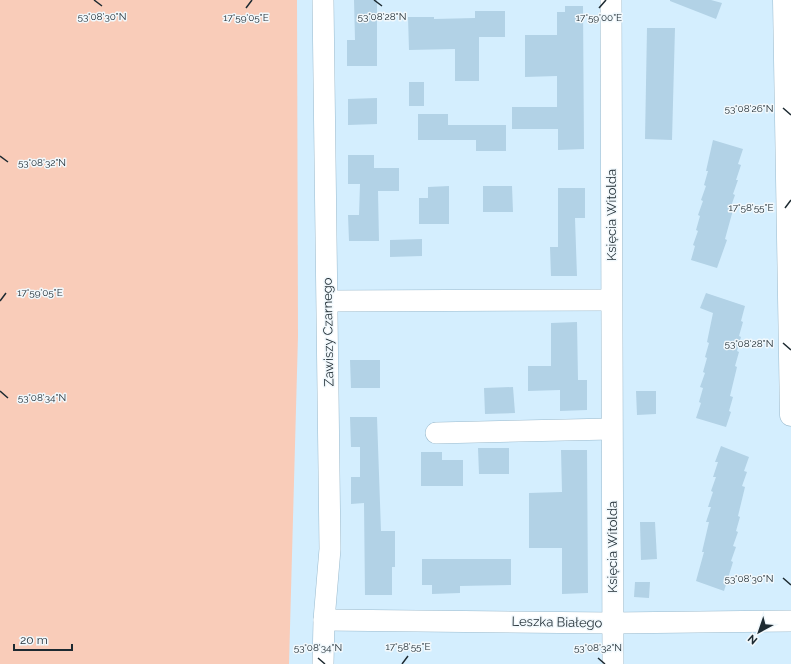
<svg xmlns="http://www.w3.org/2000/svg" width="791" height="664" font-family="Raleway,sans-serif">
<style>
.green{fill:#f9ccb9}
.building{fill:#b2d2e6}
.lines{fill:none;stroke-linecap:round;stroke-linejoin:round}
.minor-casing{stroke:#9abacd;stroke-width:22}
.tertiary-casing{stroke:#9abacd;stroke-width:23}
.minor{stroke:#fff;stroke-width:21}
.tertiary{stroke:#fff;stroke-width:22}
.ticks{fill:none;stroke:#1d2a31;stroke-width:1.5}
.labels{text-anchor:middle;dominant-baseline:central;stroke-width:3;stroke-linejoin:round;paint-order:stroke}
.street-label{font-size:13px;fill:#1d2a31;stroke:#f1f8fc}
.ticks-label{font-size:10px;text-anchor:middle;fill:#1d2a31;stroke:#f1f8fc;stroke-width:3;stroke-linejoin:round;paint-order:stroke}
</style>
<rect width="100%" height="100%" fill="#d4eefe"/>
<path class="green" d="M 0,0 L 297,0 L 298,336 L 289,664 L 0,664 Z"/>
<g class="building">
<path d="M 354,0 L 377,0 L 377,66 L 347,66 L 347,40 L 355,40 Z"/>
<path d="M 670,0 L 711,0 L 722,3 L 716,19 L 670,1 Z"/>
<path d="M 565,6 L 583,6 L 584,149 L 558,150 L 558,129 L 512,129 L 512,107 L 557,107 L 557,76 L 525,77 L 525,35 L 557,35 L 557,12 L 565,12 Z"/>
<path d="M 475,11 L 505,11 L 505,37 L 479,37 L 479,81 L 455,81 L 455,49 L 409,50 L 408,17 L 434,17 L 434,19 L 475,18 Z"/>
<path d="M 647,28 L 675,28 L 672,140 L 645,139 Z"/>
<rect x="409" y="82" width="15" height="24"/>
<path d="M 377,98 L 377,124 L 348,125 L 348,99 Z"/>
<path d="M 418,114 L 448,114 L 448,125 L 506,125 L 506,151 L 476,151 L 476,140 L 418,140 Z"/>
<path d="M 713,140 L 743,149 L 738,164 L 741,165 L 736,180 L 738,180 L 733,194 L 735,195 L 730,209 L 733,210 L 725,239 L 727,240 L 717,268 L 691,260 L 695,246 L 693,245 L 698,231 L 696,230 L 700,216 L 698,215 L 703,201 L 701,200 L 706,186 L 704,185 L 708,171 L 706,171 Z"/>
<path d="M 348,155 L 374,155 L 374,168 L 399,168 L 399,191 L 378,191 L 379,241 L 349,241 L 348,215 L 359,215 L 360,184 L 348,184 Z"/>
<path d="M 449,186 L 449,224 L 419,224 L 419,198 L 428,198 L 428,187 Z"/>
<path d="M 483,186 L 512,186 L 513,212 L 483,212 Z"/>
<path d="M 558,188 L 585,188 L 585,218 L 575,218 L 577,276 L 551,276 L 550,247 L 558,247 Z"/>
<path d="M 422,239 L 422,256 L 390,257 L 390,240 Z"/>
<path d="M 706,293 L 745,306 L 741,321 L 743,322 L 739,336 L 741,337 L 737,351 L 739,352 L 735,366 L 737,367 L 730,396 L 733,397 L 729,411 L 731,412 L 726,427 L 696,418 L 701,403 L 699,402 L 703,388 L 700,387 L 705,373 L 703,372 L 707,358 L 705,357 L 709,343 L 707,342 L 713,313 L 700,308 Z"/>
<path d="M 577,322 L 578,380 L 587,380 L 587,410 L 560,411 L 560,390 L 528,391 L 528,366 L 551,366 L 551,323 Z"/>
<path d="M 350,360 L 380,360 L 380,388 L 351,388 Z"/>
<path d="M 513,387 L 515,413 L 485,414 L 484,388 Z"/>
<path d="M 636,391 L 656,391 L 656,414 L 637,415 Z"/>
<path d="M 350,417 L 377,417 L 381,531 L 395,531 L 395,567 L 392,567 L 392,595 L 365,595 L 364,503 L 351,504 L 351,477 L 360,477 L 360,447 L 351,447 Z"/>
<path d="M 721,446 L 749,457 L 744,471 L 747,472 L 742,486 L 745,487 L 738,516 L 740,517 L 736,531 L 738,532 L 733,546 L 736,547 L 731,561 L 733,562 L 724,591 L 696,581 L 704,552 L 702,552 L 709,522 L 706,522 L 711,507 L 708,507 L 713,492 L 711,491 L 716,477 L 713,477 L 718,462 L 715,462 Z"/>
<path d="M 478,448 L 509,448 L 509,474 L 479,474 Z"/>
<path d="M 561,450 L 587,450 L 588,593 L 562,594 L 562,548 L 529,548 L 529,493 L 562,492 Z"/>
<path d="M 421,452 L 442,452 L 442,460 L 463,460 L 463,486 L 421,486 Z"/>
<path d="M 640,522 L 655,522 L 657,559 L 641,560 Z"/>
<path d="M 422,559 L 511,559 L 511,585 L 460,586 L 460,593 L 432,594 L 432,585 L 422,585 Z"/>
<path d="M 635,582 L 650,582 L 649,598 L 634,597 Z"/>
</g>
<g class="lines">
<g class="minor-casing">
<g id="minor">
<path d="M 323,0 L 330,549 L 324,620 L 323,664"/>
<path d="M 611,0 L 613,664"/>
<path d="M 328,301 L 611,300"/>
<path d="M 436,433 L 611,429"/>
<path d="M 324,620 L 612,623 L 791,621"/>
</g>
</g>
<g class="tertiary-casing">
<path id="tertiary" d="M 784,0 L 791,415"/>
</g>
<use href="#minor" class="minor"/>
<use href="#tertiary" class="tertiary"/>
</g>
<path class="ticks" d="M 94,0 L 102,6M 374,0 L 382,6M 246,8 L 252,0M 599,8 L 606,0M 783,108 L 791,115M 0,156 L 8,162M 785,208 L 791,200M 0,301 L 6,293M 783,343 L 791,350M 0,391 L 8,398M 783,578 L 791,585M 318,658 L 325,664M 598,658 L 605,664M 402,664 L 408,656"/>
<g class="labels">
<g class="street-label">
<text transform="translate(611 215) rotate(-90)">Księcia Witolda</text>
<text transform="translate(328 332) rotate(-91)">Zawiszy Czarnego</text>
<text transform="translate(612 547) rotate(-90)">Księcia Witolda</text>
<text transform="translate(557 622) rotate(1)">Leszka Białego</text>
</g>
</g>
<g class="ticks-label">
<text x="382" y="20">53°08'28"N</text>
<text x="102" y="20">53°08'30"N</text>
<text x="246" y="21">17°59'05"E</text>
<text x="599" y="21">17°59'00"E</text>
<text x="749" y="112">53°08'26"N</text>
<text x="42" y="166">53°08'32"N</text>
<text x="751" y="211">17°58'55"E</text>
<text x="40" y="296">17°59'05"E</text>
<text x="749" y="347">53°08'28"N</text>
<text x="42" y="401">53°08'34"N</text>
<text x="749" y="582">53°08'30"N</text>
<text x="408" y="650">17°58'55"E</text>
<text x="318" y="651">53°08'34"N</text>
<text x="598" y="651">53°08'32"N</text>
</g>
<g transform="translate(759 632) rotate(220)" stroke="#f1f8fc" stroke-width="3" paint-order="stroke">
<path d="M0-3L7 15L0 10L-7 15Z" fill="#1d2a31"/>
<text y="-6" font-size="11" font-weight="bold" text-anchor="middle" fill="#1d2a31">N</text>
</g>
<path d="M14 644v6h58v-6" fill="none" stroke="#1d2a31" stroke-width="2"/>
<text x="20" y="644" font-size="12" fill="#1d2a31" stroke="#f1f8fc" stroke-width="3" paint-order="stroke">20 m</text>
</svg>
